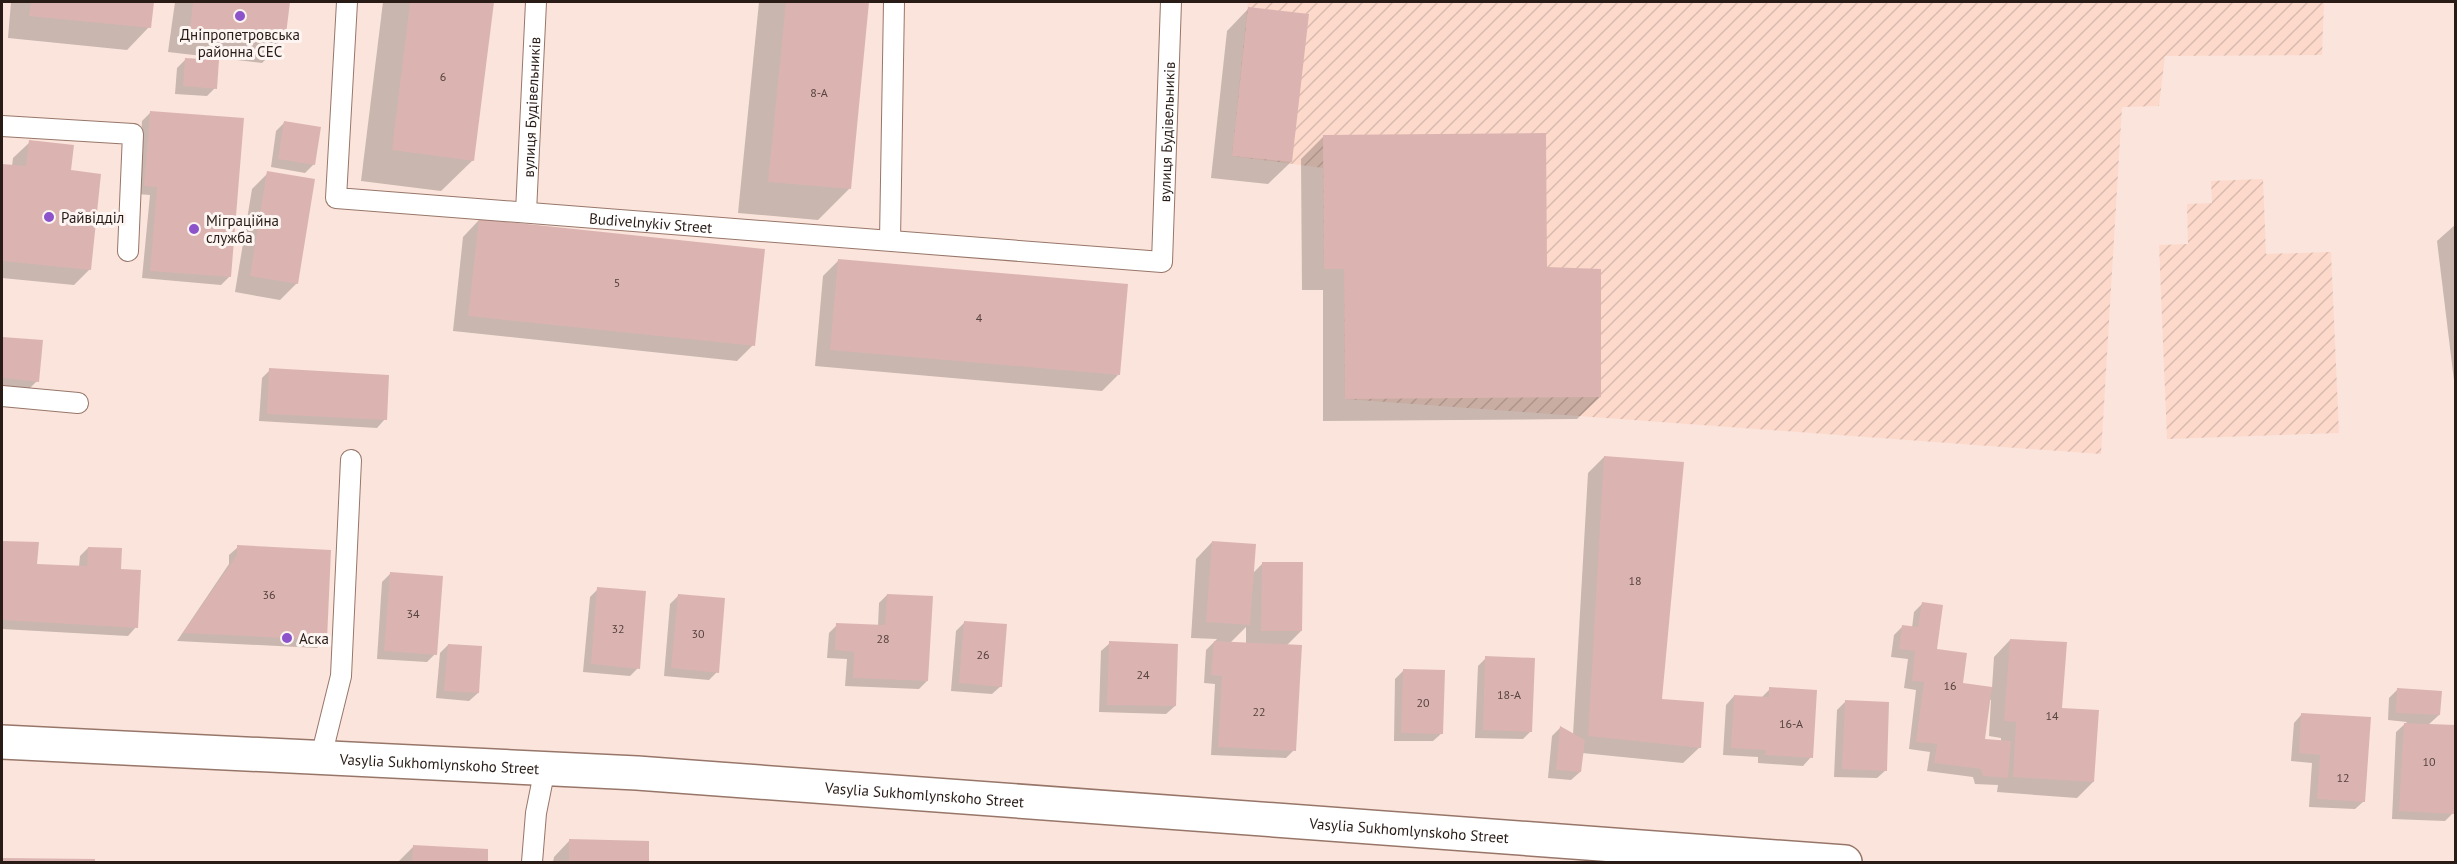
<svg xmlns="http://www.w3.org/2000/svg" width="2457" height="864" font-family="'PT Sans',sans-serif">
<style>
.industrial{fill:url(#industrial-furrows)}
.shadow{fill:#0003;fill-rule:evenodd}
.building{fill:#dbb4b1}
.lines{fill:none;stroke-linecap:round;stroke-linejoin:round}
.lane-casing{stroke:#977669;stroke-width:22}
.secondary-casing{stroke:#977669;stroke-width:36}
.lane{stroke:#fff;stroke-width:20}
.secondary{stroke:#fff;stroke-width:33}
.poi-dot{fill:#8c53cb;stroke:#fdf5f2;stroke-width:2}
.labels{text-anchor:middle;dominant-baseline:central;stroke-width:6;stroke-linejoin:round;paint-order:stroke}
.number-label{font-size:12px;fill:#56423e}
.poi-label{font-size:15px;fill:#291c17;stroke:#fdf5f2;text-anchor:start}
.street-label{font-size:15px;fill:#291c17;stroke:#fdf5f2}
</style>
<defs>
<pattern id="industrial-furrows" width="10" height="10" patternUnits="userSpaceOnUse" patternTransform="scale(1.5)"><rect width="10" height="10" fill="#fdd9cb"/><path d="M-1 1l2-2M0 10L10 0M9 11l2-2" fill="none" stroke="#d9baae"/></pattern>
</defs>
<rect width="100%" height="100%" fill="#fbe4db"/>
<g class="industrial">
<path d="M 1248,2 L 2324,2 L 2322,55 L 2165,56 L 2159,106 L 2122,107 L 2101,454 L 1345,399 L 1344,269 L 1324,269 L 1323,168 L 1232,156 Z"/>
<path d="M 2263,179 L 2266,254 L 2331,252 L 2339,433 L 2167,439 L 2159,245 L 2188,244 L 2187,204 L 2212,203 L 2211,181 Z"/>
</g>
<g class="shadow">
<path d="M 11,2 L 152,2 L 149,27 L 127,50 L 8,38 Z"/>
<path d="M 175,2 L 289,2 L 284,41 L 262,63 L 168,52 Z"/>
<path d="M 383,2 L 492,2 L 473,160 L 441,191 L 361,181 Z"/>
<path d="M 759,2 L 868,2 L 849,189 L 818,220 L 738,213 Z"/>
<path d="M 1249,8 L 1291,162 L 1268,184 L 1211,178 L 1227,31 Z"/>
<path d="M 186,59 L 215,88 L 207,96 L 175,94 L 177,68 Z"/>
<path d="M 151,112 L 229,277 L 221,285 L 142,278 L 150,195 L 137,194 L 142,121 Z"/>
<path d="M 284,123 L 314,164 L 305,173 L 271,167 L 276,131 Z"/>
<path d="M 1323,137 L 1545,269 L 1600,397 L 1577,419 L 1323,421 L 1323,290 L 1302,290 L 1301,159 Z"/>
<path d="M 30,142 L 69,172 L 90,269 L 74,285 L 2,278 L 2,165 L 12,166 L 13,158 Z"/>
<path d="M 268,173 L 297,283 L 280,300 L 235,292 L 252,189 Z"/>
<path d="M 479,220 L 753,345 L 737,361 L 453,331 L 463,237 Z"/>
<path d="M 2456,224 L 2456,397 L 2437,241 Z"/>
<path d="M 839,260 L 1118,375 L 1102,391 L 815,366 L 823,276 Z"/>
<path d="M 2,338 L 41,341 L 37,381 L 29,389 L 2,387 Z"/>
<path d="M 270,370 L 385,419 L 377,428 L 259,421 L 262,378 Z"/>
<path d="M 1604,457 L 1661,701 L 1700,747 L 1683,763 L 1582,753 L 1580,772 L 1571,780 L 1548,778 L 1552,736 L 1560,728 L 1573,735 L 1588,473 Z"/>
<path d="M 3,542 L 36,565 L 79,567 L 80,556 L 88,548 L 120,570 L 136,627 L 128,636 L 2,629 Z"/>
<path d="M 1212,542 L 1252,574 L 1263,563 L 1301,631 L 1286,646 L 1294,750 L 1286,758 L 1211,755 L 1215,684 L 1204,683 L 1206,650 L 1217,639 L 1191,638 L 1196,559 ZM 1246,627 L 1246,644 L 1230,643 Z"/>
<path d="M 238,547 L 325,640 L 317,648 L 177,641 L 229,564 L 229,555 Z"/>
<path d="M 390,574 L 435,654 L 427,662 L 377,659 L 382,582 Z"/>
<path d="M 598,589 L 638,668 L 630,676 L 583,672 L 590,597 Z"/>
<path d="M 887,595 L 927,681 L 919,689 L 845,686 L 847,659 L 827,658 L 829,633 L 837,625 L 878,626 L 879,603 Z"/>
<path d="M 678,596 L 717,672 L 709,680 L 664,676 L 670,604 Z"/>
<path d="M 1922,604 L 1935,650 L 1961,685 L 1992,688 L 1994,657 L 2010,640 L 2061,709 L 2093,782 L 2077,798 L 1997,792 L 1998,785 L 1975,784 L 1973,777 L 1927,771 L 1930,752 L 1909,749 L 1916,690 L 1904,688 L 1908,659 L 1891,657 L 1894,635 L 1902,627 L 1912,628 L 1914,612 ZM 1989,699 L 1991,700 L 1989,736 L 2001,738 L 2001,742 L 1983,741 Z"/>
<path d="M 964,623 L 1001,686 L 992,694 L 951,691 L 956,631 Z"/>
<path d="M 1110,643 L 1175,706 L 1166,714 L 1099,712 L 1101,651 Z"/>
<path d="M 448,645 L 478,693 L 469,701 L 436,698 L 440,653 Z"/>
<path d="M 1486,658 L 1531,731 L 1523,739 L 1475,738 L 1478,666 Z"/>
<path d="M 1403,671 L 1442,733 L 1433,741 L 1394,741 L 1395,679 Z"/>
<path d="M 1770,689 L 1811,757 L 1803,766 L 1758,763 L 1758,757 L 1723,755 L 1726,705 L 1734,696 L 1761,698 Z"/>
<path d="M 2397,690 L 2439,715 L 2428,725 L 2453,813 L 2445,821 L 2392,819 L 2396,732 L 2407,722 L 2388,720 L 2389,698 Z"/>
<path d="M 1845,702 L 1886,770 L 1877,778 L 1834,777 L 1837,710 Z"/>
<path d="M 2302,714 L 2364,801 L 2355,809 L 2309,807 L 2312,763 L 2291,761 L 2294,723 Z"/>
<path d="M 570,840 L 648,842 L 647,862 L 553,862 L 554,857 Z"/>
<path d="M 414,846 L 487,851 L 486,862 L 398,862 Z"/>
<path d="M 2,859 L 93,860 L 93,862 L 2,862 Z"/>
</g>
<g class="building">
<path d="M 31,2 L 154,2 L 151,28 L 29,16 Z"/>
<path d="M 193,2 L 290,2 L 285,42 L 190,30 Z"/>
<path d="M 410,2 L 494,2 L 474,161 L 392,150 Z"/>
<path d="M 786,2 L 869,2 L 851,189 L 768,182 Z"/>
<path d="M 1248,7 L 1309,14 L 1292,162 L 1232,156 Z"/>
<path d="M 185,58 L 219,60 L 217,89 L 183,86 Z"/>
<path d="M 150,111 L 244,118 L 231,277 L 150,271 L 157,187 L 144,186 Z"/>
<path d="M 284,121 L 321,127 L 315,165 L 278,159 Z"/>
<path d="M 1546,133 L 1547,267 L 1601,269 L 1601,397 L 1345,399 L 1344,269 L 1324,269 L 1323,135 Z"/>
<path d="M 29,140 L 74,145 L 71,170 L 101,174 L 91,270 L 2,261 L 2,164 L 26,166 Z"/>
<path d="M 267,171 L 315,179 L 298,284 L 250,276 Z"/>
<path d="M 479,219 L 765,249 L 755,346 L 468,316 Z"/>
<path d="M 838,259 L 1128,284 L 1120,375 L 830,350 Z"/>
<path d="M 2,337 L 43,340 L 39,382 L 2,378 Z"/>
<path d="M 269,368 L 389,375 L 387,420 L 267,414 Z"/>
<path d="M 1604,456 L 1684,462 L 1662,699 L 1704,702 L 1701,748 L 1588,736 Z"/>
<path d="M 2,541 L 39,542 L 37,564 L 87,566 L 88,547 L 122,548 L 121,569 L 141,570 L 138,628 L 2,620 Z"/>
<path d="M 1212,541 L 1256,544 L 1250,625 L 1206,622 Z"/>
<path d="M 237,545 L 331,550 L 327,640 L 183,633 L 237,555 Z"/>
<path d="M 1262,562 L 1303,562 L 1302,631 L 1261,631 Z"/>
<path d="M 390,572 L 443,576 L 437,655 L 384,651 Z"/>
<path d="M 597,587 L 646,591 L 640,669 L 591,664 Z"/>
<path d="M 678,594 L 725,598 L 719,673 L 671,668 Z"/>
<path d="M 887,594 L 933,596 L 928,681 L 853,678 L 854,652 L 835,650 L 836,623 L 885,625 Z"/>
<path d="M 1922,602 L 1943,605 L 1937,649 L 1967,653 L 1963,683 L 1992,687 L 1985,739 L 2011,741 L 2008,778 L 1983,776 L 1981,769 L 1934,763 L 1937,744 L 1916,742 L 1924,682 L 1912,681 L 1915,651 L 1899,649 L 1902,625 L 1918,627 Z"/>
<path d="M 964,621 L 1007,624 L 1002,687 L 959,683 Z"/>
<path d="M 2010,639 L 2067,642 L 2062,708 L 2099,710 L 2094,782 L 2013,777 L 2016,722 L 2004,721 Z"/>
<path d="M 1109,641 L 1178,644 L 1176,706 L 1107,705 Z"/>
<path d="M 1214,641 L 1302,645 L 1296,751 L 1218,747 L 1222,676 L 1211,675 Z"/>
<path d="M 448,644 L 482,646 L 479,693 L 444,691 Z"/>
<path d="M 1485,656 L 1535,658 L 1532,732 L 1483,730 Z"/>
<path d="M 1403,669 L 1445,670 L 1443,734 L 1401,733 Z"/>
<path d="M 1769,687 L 1817,690 L 1813,758 L 1765,755 L 1766,750 L 1731,748 L 1734,695 L 1769,697 Z"/>
<path d="M 2397,688 L 2442,691 L 2440,715 L 2396,713 Z"/>
<path d="M 1845,700 L 1889,702 L 1887,771 L 1842,769 Z"/>
<path d="M 2301,713 L 2371,717 L 2365,802 L 2317,799 L 2320,755 L 2299,753 Z"/>
<path d="M 2404,723 L 2456,725 L 2455,814 L 2399,811 Z"/>
<path d="M 1560,726 L 1585,740 L 1581,772 L 1556,770 Z"/>
<path d="M 569,839 L 649,841 L 649,862 L 569,862 Z"/>
<path d="M 413,845 L 488,849 L 488,862 L 412,862 Z"/>
<path d="M 2,858 L 95,859 L 95,862 L 2,862 Z"/>
</g>
<g class="lines">
<g class="lane-casing">
<g id="lane">
<path id="s1" d="M 347,2 L 336,198 L 1162,262 L 1171,2"/>
<path d="M 2,126 L 133,134 L 128,251"/>
<path id="s2" d="M 526,212 L 536,2"/>
<path d="M 890,240 L 894,2"/>
<path d="M 2,396 L 78,403"/>
<path d="M 321,757 L 341,676 L 351,460"/>
<path d="M 532,862 L 536,813 L 545,768"/>
</g>
</g>
<g class="secondary-casing">
<g id="secondary">
<path id="s3" d="M 2,742 L 637,773 L 1845,862"/>
</g>
</g>
<use href="#lane" class="lane"/>
<use href="#secondary" class="secondary"/>
</g>
<g class="poi-dot">
<circle cx="240" cy="16" r="6"/>
<circle cx="49" cy="217" r="6"/>
<circle cx="194" cy="229" r="6"/>
<circle cx="287" cy="638" r="6"/>
</g>
<g class="labels">
<g class="number-label">
<text x="443" y="76">6</text>
<text x="819" y="92">8-А</text>
<text x="617" y="282">5</text>
<text x="979" y="317">4</text>
<text x="1635" y="580">18</text>
<text x="269" y="594">36</text>
<text x="413" y="613">34</text>
<text x="618" y="628">32</text>
<text x="698" y="633">30</text>
<text x="883" y="638">28</text>
<text x="983" y="654">26</text>
<text x="1143" y="674">24</text>
<text x="1950" y="685">16</text>
<text x="1509" y="694">18-А</text>
<text x="1423" y="702">20</text>
<text x="1259" y="711">22</text>
<text x="2052" y="715">14</text>
<text x="1791" y="723">16-А</text>
<text x="2429" y="761">10</text>
<text x="2343" y="777">12</text>
</g>
<g class="poi-label">
<text x="240" y="34" text-anchor="middle">Дніпропетровська<tspan x="240" dy="17">районна СЕС</tspan></text>
<text x="61" y="217">Райвідділ</text>
<text x="206" y="220">Міграційна<tspan x="206" dy="17">служба</tspan></text>
<text x="299" y="638">Аска</text>
</g>
<g class="street-label">
<text stroke="none"><textPath href="#s2" startOffset="105">вулиця Будівельників</textPath></text>
<text stroke="none"><textPath href="#s1" startOffset="1155">вулиця Будівельників</textPath></text>
<text stroke="none"><textPath href="#s1" startOffset="512">Budivelnykiv Street</textPath></text>
<text stroke="none"><textPath href="#s3" startOffset="438">Vasylia Sukhomlynskoho Street</textPath></text>
<text stroke="none"><textPath href="#s3" startOffset="924">Vasylia Sukhomlynskoho Street</textPath></text>
<text stroke="none"><textPath href="#s3" startOffset="1410">Vasylia Sukhomlynskoho Street</textPath></text>
</g>
</g>
<rect width="2457" height="864" fill="none" stroke="#291c17" stroke-width="6"/>
</svg>
